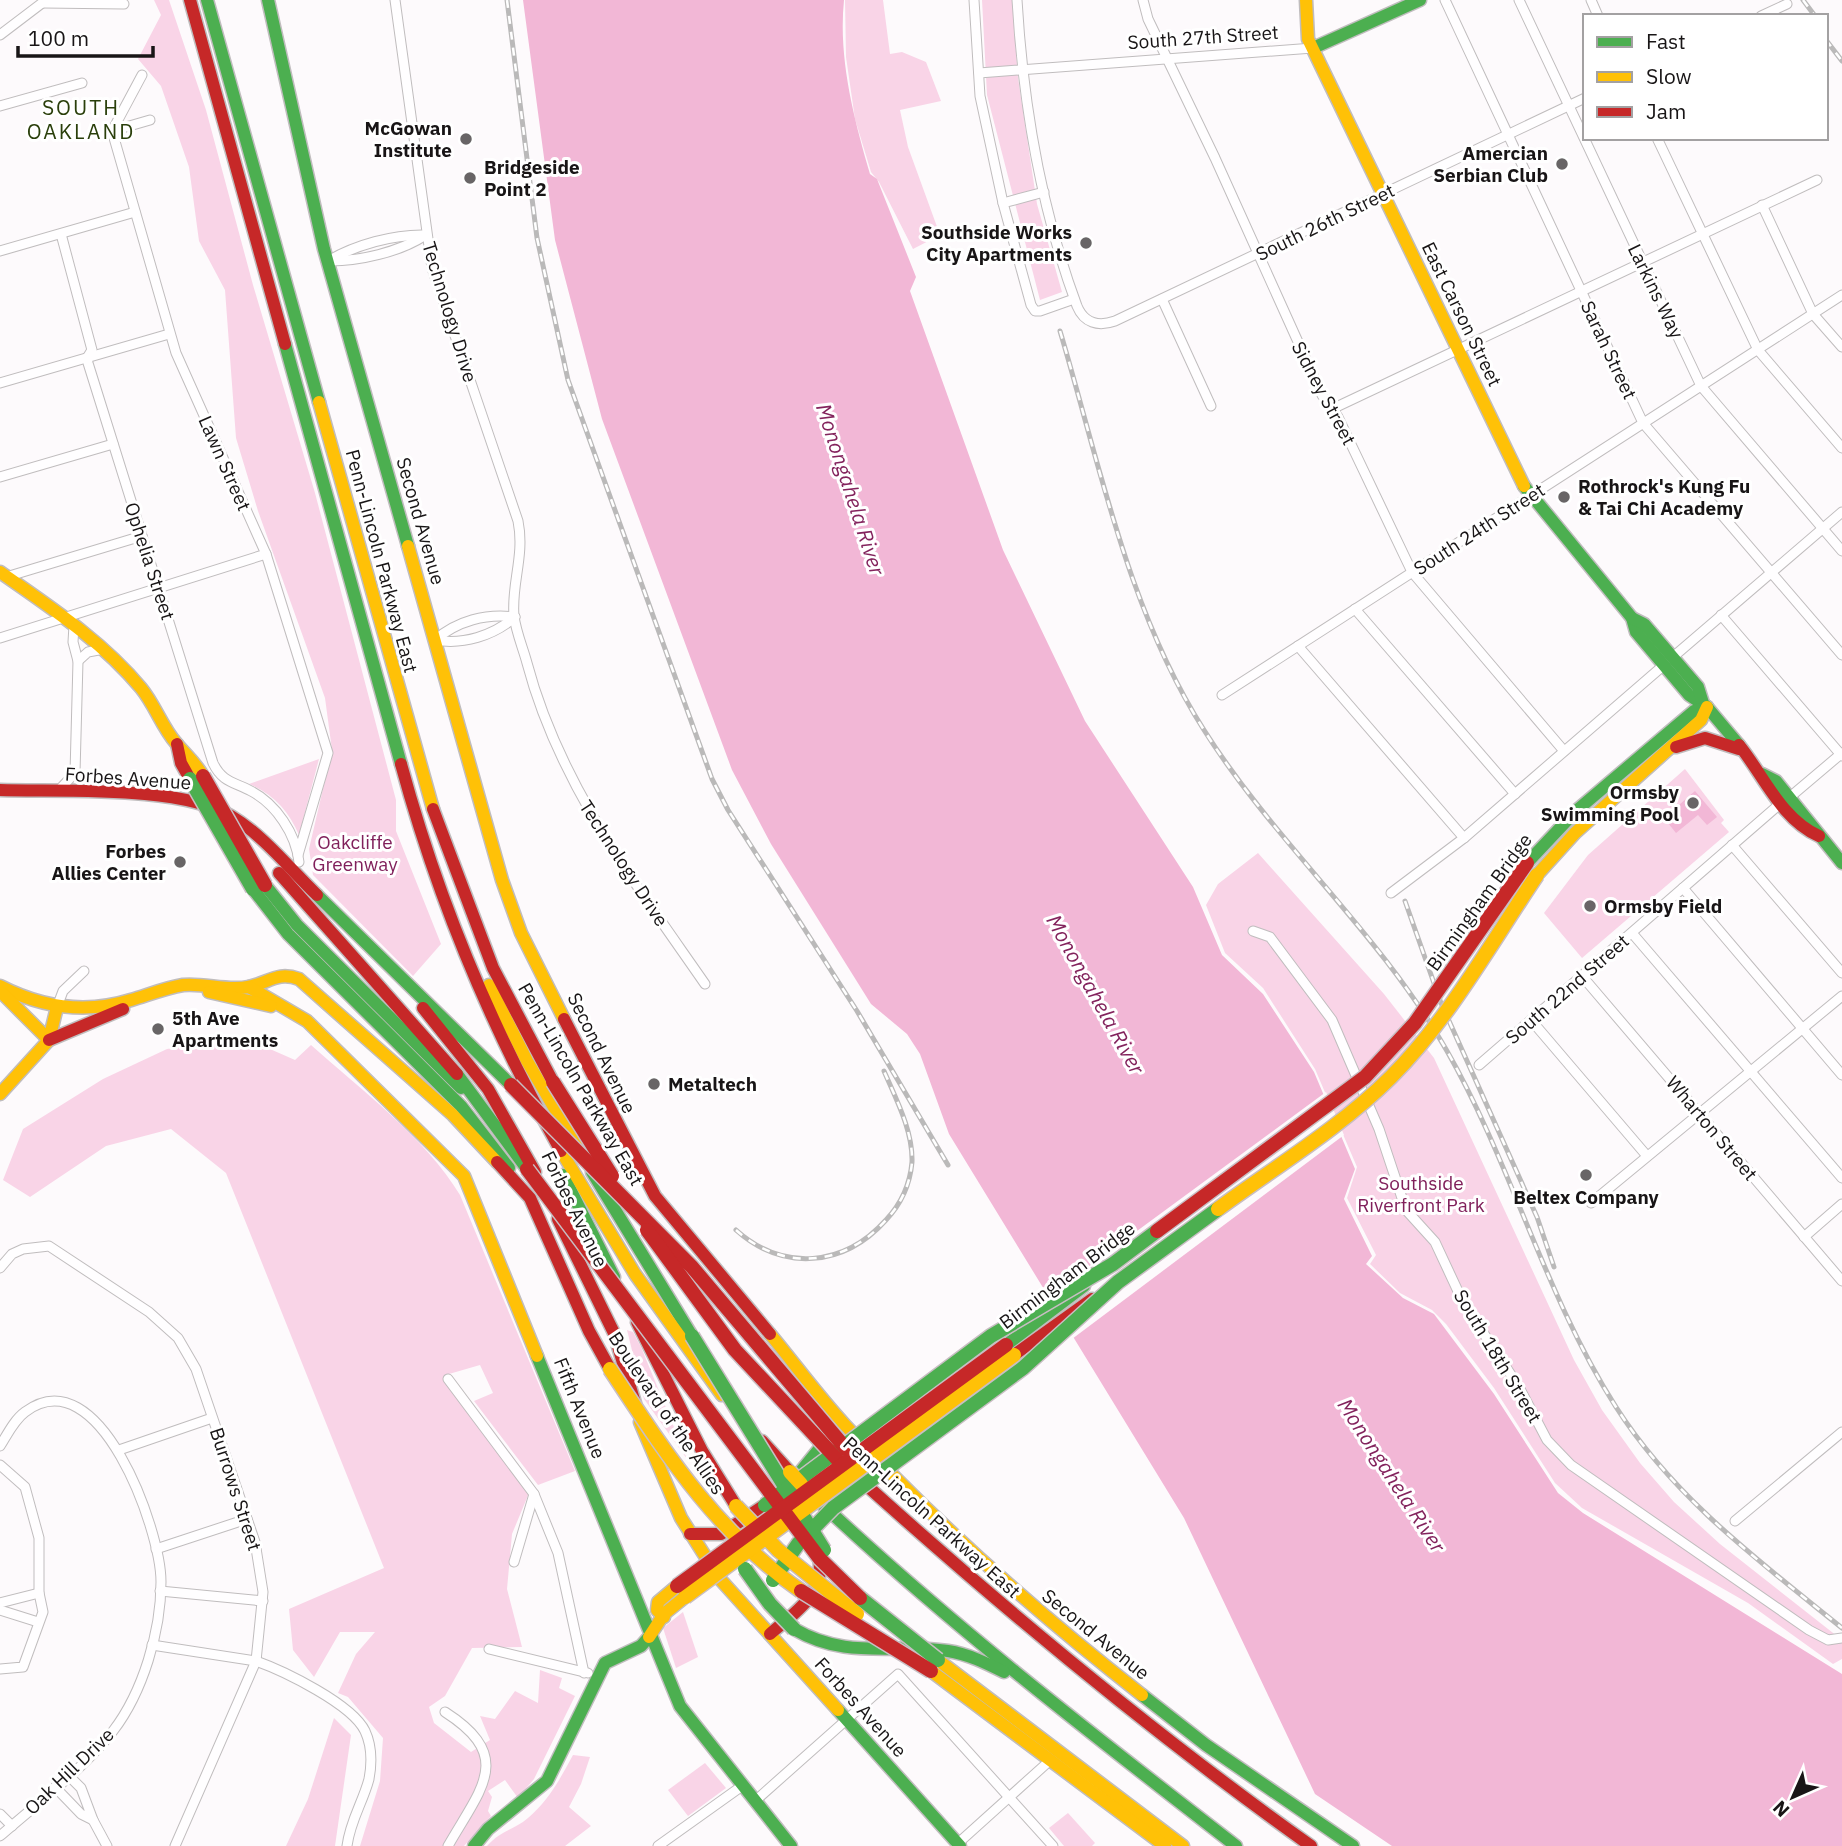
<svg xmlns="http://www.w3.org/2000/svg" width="1842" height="1846" font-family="'IBM Plex Sans',sans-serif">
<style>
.green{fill:#f9d4e7}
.water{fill:#f2b7d6}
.pier{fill:#fdfafc}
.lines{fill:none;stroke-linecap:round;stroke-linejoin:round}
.street-casing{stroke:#c0bdbe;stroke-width:11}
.fast-casing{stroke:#c0bdbe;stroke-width:15}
.slow-casing{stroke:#c0bdbe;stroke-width:15}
.jam-casing{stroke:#c0bdbe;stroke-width:15}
.street{stroke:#fffeff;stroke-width:9}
.fast{stroke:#4caf50;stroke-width:12}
.slow{stroke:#ffc107;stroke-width:12}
.jam{stroke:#c62828;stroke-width:12}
.rail-casing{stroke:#bab9b9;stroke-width:5}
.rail{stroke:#fff;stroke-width:2.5;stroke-dasharray:8;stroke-linecap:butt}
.fast-bridge-casing{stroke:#c8bec3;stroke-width:17;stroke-linecap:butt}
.slow-bridge-casing{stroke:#c8bec3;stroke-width:17;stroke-linecap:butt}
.jam-bridge-casing{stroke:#c8bec3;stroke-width:17;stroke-linecap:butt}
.fast-bridge{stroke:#4caf50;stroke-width:14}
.slow-bridge{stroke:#ffc107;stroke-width:14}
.jam-bridge{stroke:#c62828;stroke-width:14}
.poi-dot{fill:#686566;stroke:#fff;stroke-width:2.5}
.labels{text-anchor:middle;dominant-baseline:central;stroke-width:6;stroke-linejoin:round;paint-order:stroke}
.street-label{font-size:19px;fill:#181516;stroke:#fff}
.poi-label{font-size:19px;font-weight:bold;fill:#181516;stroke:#fff;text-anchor:end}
.park-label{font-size:19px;fill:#80205b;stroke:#fff}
.neighbourhood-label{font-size:21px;letter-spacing:2px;fill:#2a3f0b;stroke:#fff}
.water-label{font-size:21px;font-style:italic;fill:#83235d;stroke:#fff}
</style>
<rect width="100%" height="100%" fill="#fdfafc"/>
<g class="green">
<path d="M 154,0 L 169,0 L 206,110 L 253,285 L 315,493 L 396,800 L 396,831 L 441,944 L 413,976 L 313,875 L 309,849 L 332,750 L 325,698 L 258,511 L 236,438 L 225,290 L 199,241 L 189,167 L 161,86 L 138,59 L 161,15 Z"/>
<path d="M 845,0 L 883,0 L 890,54 L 902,52 L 926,62 L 941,101 L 900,110 L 908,147 L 940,235 L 913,249 L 879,182 L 871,172 L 855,119 L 846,57 Z"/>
<path d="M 982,0 L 1012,0 L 1018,78 L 1037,204 L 1062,292 L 1040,300 L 987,95 Z"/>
<path d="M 319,759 L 299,835 C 289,811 273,794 249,784 Z"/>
<path d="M 1685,769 L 1724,820 L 1721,823 L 1729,832 L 1582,958 L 1544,913 L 1588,855 Z"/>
<path d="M 1258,853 L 1384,994 L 1434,1058 L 1574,1360 L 1602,1410 L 1640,1463 L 1674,1502 L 1720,1544 L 1842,1640 L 1842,1659 L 1833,1664 L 1748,1603 L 1582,1508 L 1555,1483 L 1494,1388 L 1446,1324 L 1432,1310 L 1400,1293 L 1370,1264 L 1376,1255 L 1347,1198 L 1357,1167 L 1315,1069 L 1263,988 L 1225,953 L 1206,905 L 1218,884 Z"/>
<path d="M 221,1040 L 254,1042 L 295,1060 L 311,1045 C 360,1089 426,1138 460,1195 L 575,1471 L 538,1485 L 474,1401 L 493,1393 L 480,1365 L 449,1374 L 446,1381 L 529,1493 L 512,1534 L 507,1589 L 522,1647 L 472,1648 L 445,1696 L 429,1707 L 434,1723 L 471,1752 L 490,1740 L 480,1716 L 495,1719 L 515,1691 L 538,1703 L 540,1670 L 562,1678 L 559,1688 L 575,1696 L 534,1779 L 518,1798 L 505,1780 L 488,1791 L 492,1797 L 488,1811 L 491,1816 L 464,1846 L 360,1846 L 380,1781 L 383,1738 L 348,1697 L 338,1693 L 356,1654 L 375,1632 L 340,1632 L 314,1677 L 293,1650 L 289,1609 L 384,1568 L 226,1173 L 171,1129 L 106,1146 L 30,1197 L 3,1180 L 23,1129 L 103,1079 L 167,1049 Z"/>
<path d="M 627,1330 L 633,1332 L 641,1347 L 687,1459 L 644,1399 Z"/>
<path d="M 683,1612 L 698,1657 L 676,1668 L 663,1628 Z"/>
<path d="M 334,1718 L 351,1735 L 335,1846 L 286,1846 L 308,1799 Z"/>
<path d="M 573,1755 L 590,1757 L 581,1784 L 569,1807 L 591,1826 L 565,1846 L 487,1846 C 501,1830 514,1830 528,1818 C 549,1800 560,1779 573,1755 Z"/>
<path d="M 705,1763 L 726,1788 L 688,1816 L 668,1790 Z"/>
<path d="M 1068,1813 L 1095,1843 L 1092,1846 L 1064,1846 L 1049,1828 Z"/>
</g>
<g class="water">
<path d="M 523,0 L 844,0 C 838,59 854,119 870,174 L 877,179 L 916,277 L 910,291 L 1003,550 L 1085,721 L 1193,887 L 1222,955 L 1263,994 L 1314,1072 L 1355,1169 L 1344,1199 L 1372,1256 L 1366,1264 L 1403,1298 L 1434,1314 L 1494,1394 L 1558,1493 L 1583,1513 L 1842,1674 L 1842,1846 L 1392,1846 L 1315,1794 L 1184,1518 L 949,1134 L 920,1054 L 907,1034 L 871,1004 L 771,844 L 732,770 L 602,419 L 555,240 Z"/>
<path d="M 1695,791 L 1717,817 L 1707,825 L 1698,815 L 1676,833 L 1664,818 Z"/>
</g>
<path class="pier" d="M 1326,1092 L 1344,1135 L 1072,1339 L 1045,1295 L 1073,1278 Z"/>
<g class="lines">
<g class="street-casing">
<g id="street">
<path d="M 395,0 L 432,268 L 518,521 C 525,556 511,584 514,616 C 516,632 523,648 527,663 C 559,784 635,883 705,984"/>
<path d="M 974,0 L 980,96 L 1003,203 L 1031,305 L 1035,311 L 1040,311 L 1074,299"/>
<path d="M 1017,0 C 1023,102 1041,209 1077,306 C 1084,323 1098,327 1115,321 L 1585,98"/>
<path d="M 1143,0 L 1148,19 L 1215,158 L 1322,395 L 1338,417 L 1412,572 L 1564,751"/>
<path d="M 1445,0 L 1643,423 L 1842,655"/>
<path d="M 1519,0 L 1701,386 L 1842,551"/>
<path d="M 1591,0 L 1598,16"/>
<path d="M 43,3 L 124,4"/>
<path d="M 1761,16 L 1787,4"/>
<path d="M 0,35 L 46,0"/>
<path d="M 979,73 L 1313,48"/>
<path d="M 142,75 L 112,131 L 176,353 L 266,554 L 328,753 L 298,855"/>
<path d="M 0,106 L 82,83"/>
<path d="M 112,131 L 150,120"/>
<path d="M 1657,138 L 1758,350 L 1842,448"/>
<path d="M 1003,203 L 1044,192"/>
<path d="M 1762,205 L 1813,314 L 1842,347"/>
<path d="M 61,234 L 92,350 L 87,358 L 88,363 L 213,763 C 222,782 234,782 251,791 C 276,804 296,834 299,862"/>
<path d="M 0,251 L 135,212"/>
<path d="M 328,261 C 355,245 394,234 426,235"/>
<path d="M 330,261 C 360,261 399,252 424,236"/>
<path d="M 1162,299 L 1211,406"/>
<path d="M 0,383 L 169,334"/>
<path d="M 1332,409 L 1817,180"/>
<path d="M 0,477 L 113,444"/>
<path d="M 6,577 L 142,536"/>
<path d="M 1355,609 L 1515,794"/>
<path d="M 1721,615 L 1842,756"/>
<path d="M 0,638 L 266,554"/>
<path d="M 435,640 C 463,645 493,636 515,617"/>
<path d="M 435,640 C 457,621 486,613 515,617"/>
<path d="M 1298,646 L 1464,838"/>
<path d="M 1673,657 L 1842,512"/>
<path d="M 78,661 L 88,652 L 104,649"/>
<path d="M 1222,695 L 1842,295"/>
<path d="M 58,791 L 75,773 L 78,661 L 73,642 L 74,625"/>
<path d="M 1790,797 L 1842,753"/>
<path d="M 1732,845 L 1842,973"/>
<path d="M 1683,888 L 1842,1075"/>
<path d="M 1391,893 L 1464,838 L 1664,665"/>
<path d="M 1253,931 L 1270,937 L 1332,1020 L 1379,1129 L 1406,1210 L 1435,1242 L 1463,1302 L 1519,1387 L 1547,1440 L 1571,1465 L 1809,1630 L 1828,1640 L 1842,1638"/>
<path d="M 1632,933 L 1842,1178"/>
<path d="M 1582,976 L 1842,1281"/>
<path d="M 57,1007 L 63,991 L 84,971"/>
<path d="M 1531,1020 L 1647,1156"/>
<path d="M 1479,1065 L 1781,803"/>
<path d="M 1591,1203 L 1842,996"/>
<path d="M 1804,1237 L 1842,1204"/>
<path d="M 0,1268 L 12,1254 L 23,1249 L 49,1246 L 149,1312 L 178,1338 L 196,1369 L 255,1542 L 263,1592 L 256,1661 L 175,1846"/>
<path d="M 448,1379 L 534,1494 L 558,1553 L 584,1673"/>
<path d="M 0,1446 C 7,1435 14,1420 25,1412 C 99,1356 161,1530 161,1582 C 161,1631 143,1692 113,1731 C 87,1766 34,1806 0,1836"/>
<path d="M 119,1450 L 212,1418"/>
<path d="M 0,1465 L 25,1487 L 39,1538 L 39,1593 L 43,1612 L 23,1667 L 0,1669"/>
<path d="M 1735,1521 L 1842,1432"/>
<path d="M 156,1549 L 247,1519"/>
<path d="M 514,1562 L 534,1494"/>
<path d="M 160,1591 L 263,1601"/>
<path d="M 0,1603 L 39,1593"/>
<path d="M 0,1610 L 38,1622"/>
<path d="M 152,1645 L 256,1661 C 284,1671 352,1704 365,1731 C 372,1746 372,1763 369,1779 C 363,1802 350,1821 347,1846"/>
<path d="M 489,1649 L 588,1673"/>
<path d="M 445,1712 C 515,1757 481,1788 448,1846"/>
<path d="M 55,1787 L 81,1814 L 93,1820 L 81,1788 L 68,1775"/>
<path d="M 755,1801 L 898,1674 L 1053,1846"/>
<path d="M 0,1814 L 12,1826"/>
<path d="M 93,1820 L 107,1846"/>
<path d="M 956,1845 L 1046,1764"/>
<path d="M 658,1846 L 742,1786"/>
</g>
</g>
<g class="fast-casing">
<g id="fast">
<path d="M 207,0 L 319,402"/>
<path d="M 268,0 L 324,249 L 408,546"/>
<path d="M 1313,48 L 1420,0"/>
<path d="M 285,344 L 401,764"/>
<path d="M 1524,486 L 1632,618 L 1636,632 L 1689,695 L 1707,707 L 1739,745"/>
<path d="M 1632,618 L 1644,624 L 1698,687 L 1703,703"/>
<path d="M 1762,774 L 1776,781 L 1842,863"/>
<path d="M 1527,863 L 1576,811 L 1694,711 L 1707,707"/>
<path d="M 265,885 L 297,925 L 461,1088"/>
<path d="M 253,889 L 288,934 L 461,1106 L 509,1168"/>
<path d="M 317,895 L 511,1085"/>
<path d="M 457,1074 L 527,1169"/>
<path d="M 592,1172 L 692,1336"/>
<path d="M 563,1175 L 614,1277"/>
<path d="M 1006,1345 L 1084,1286"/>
<path d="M 537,1356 L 680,1706 L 791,1846"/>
<path d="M 793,1481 L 828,1438"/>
<path d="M 808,1491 C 943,1619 1089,1732 1236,1846"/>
<path d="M 794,1629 C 847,1660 892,1643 948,1651 C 968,1654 986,1663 1004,1672"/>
<path d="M 1142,1695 L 1206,1745 L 1353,1846"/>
<path d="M 838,1710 L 960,1846"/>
<path d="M 474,1846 L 488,1829 L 547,1781 L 605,1663 L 641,1646 L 649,1637"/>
</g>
</g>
<g class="slow-casing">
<g id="slow">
<path d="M 1306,0 L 1308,39 L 1524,486"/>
<path d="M 319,402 L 433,809"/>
<path d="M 408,546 L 502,880 L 521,933 L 564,1019"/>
<path d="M 0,572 C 50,607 102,641 141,688 C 155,705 162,727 176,743 C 186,755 195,762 203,776"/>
<path d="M 1537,875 L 1575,833 L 1701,720 L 1707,707"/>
<path d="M 489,985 L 527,1061 L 577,1147"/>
<path d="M 0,986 C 41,1007 86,1014 131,1000 C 148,995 165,988 183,985 C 205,983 227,991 248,987 C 269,983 277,971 299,979 L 453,1115 L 497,1162"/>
<path d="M 249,987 L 307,1021 L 464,1176 L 537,1356"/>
<path d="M 209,992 L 271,1006"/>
<path d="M 2,993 L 49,1040"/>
<path d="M 0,1094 L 49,1040 L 57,1007"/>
<path d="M 561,1151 L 635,1274 L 722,1395"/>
<path d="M 770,1334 C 795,1364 818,1396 845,1425 C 936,1524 1036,1612 1142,1695"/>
<path d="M 640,1422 L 681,1518 L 719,1578 L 838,1710"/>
<path d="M 664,1617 L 657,1610 L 658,1602 L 677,1586"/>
<path d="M 649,1637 L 664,1614 L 685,1597"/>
<path d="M 938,1660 L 1183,1846"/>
<path d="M 931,1671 L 1165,1846"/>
</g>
</g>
<g class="jam-casing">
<g id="jam">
<path d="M 190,0 L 285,344"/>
<path d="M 177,744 L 181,763 L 190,779"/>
<path d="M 1739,745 C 1764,776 1781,819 1819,836"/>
<path d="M 1676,747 L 1705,738 L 1739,749"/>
<path d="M 401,764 C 438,900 491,1028 561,1151"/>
<path d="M 0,790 C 61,792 181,785 231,816 C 263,835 290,869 317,895"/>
<path d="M 433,809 L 493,968 L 553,1082"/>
<path d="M 279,873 L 457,1074"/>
<path d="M 423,1008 L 488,1089 L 535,1172"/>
<path d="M 564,1019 L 655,1196 L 770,1334"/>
<path d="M 49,1040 L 123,1009"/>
<path d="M 497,1162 L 530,1198 L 589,1331 L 610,1369"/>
<path d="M 558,1219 L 614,1333 L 635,1403"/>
<path d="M 637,1322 L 702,1451 L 736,1506"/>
<path d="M 1014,1355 L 1092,1299"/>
<path d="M 762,1441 L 790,1472"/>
<path d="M 855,1475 C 1001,1607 1151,1732 1311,1846"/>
<path d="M 690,1534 L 721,1534 L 765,1505"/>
<path d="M 770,1634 C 794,1613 826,1594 819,1558"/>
</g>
</g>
<use href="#street" class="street"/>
<use href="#fast" class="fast"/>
<use href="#slow" class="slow"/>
<use href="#jam" class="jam"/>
<g class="rail-casing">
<g id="rail">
<path d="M 507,0 L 537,238 L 568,380 L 712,779 L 728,810 L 857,1011 L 948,1165"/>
<path d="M 1803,0 L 1815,16"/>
<path d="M 1826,40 L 1842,61"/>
<path d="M 1060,331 C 1100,465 1128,611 1204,730 C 1276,844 1380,933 1447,1051 C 1512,1165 1545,1296 1616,1407 C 1674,1498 1759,1561 1842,1628"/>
<path d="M 1405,901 L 1441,1003 L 1537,1217 L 1554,1267"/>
<path d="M 736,1230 C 783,1272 844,1267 886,1220 C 901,1204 910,1185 912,1162 C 913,1131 896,1099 884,1071"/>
</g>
</g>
<use href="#rail" class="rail"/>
<g class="fast-bridge-casing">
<g id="fast-bridge">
<path d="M 190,779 L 253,889"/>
<path d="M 692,1336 L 824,1550"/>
<path d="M 765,1505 L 991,1336 L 1113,1264 L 1157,1231"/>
<path d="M 745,1569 L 770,1604 L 794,1629"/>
<path d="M 773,1580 L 798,1544 L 833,1508 L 1023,1368 L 1118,1282 L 1218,1209"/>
<path d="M 860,1598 L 938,1660"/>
</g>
</g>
<g class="slow-bridge-casing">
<g id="slow-bridge">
<path d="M 1218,1209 C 1275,1167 1340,1128 1391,1077 C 1449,1019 1491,943 1537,875"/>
<path d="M 610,1369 C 667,1455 715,1531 801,1591"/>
<path d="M 790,1472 L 801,1484"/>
<path d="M 736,1506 L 778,1550 L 857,1614"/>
<path d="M 685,1597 L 1014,1355"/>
</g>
</g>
<g class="jam-bridge-casing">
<g id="jam-bridge">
<path d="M 203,776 L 265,885"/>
<path d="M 553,1082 L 612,1176"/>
<path d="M 511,1085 L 692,1267 L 847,1450"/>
<path d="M 527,1169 L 820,1559 L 860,1598"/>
<path d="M 647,1230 L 735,1350 L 837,1459"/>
<path d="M 1157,1231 L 1365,1077 L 1415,1023 L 1527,863"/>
<path d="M 677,1586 L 1006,1345"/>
<path d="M 801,1591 L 931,1671"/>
</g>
</g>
<use href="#fast-bridge" class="fast-bridge"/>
<use href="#slow-bridge" class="slow-bridge"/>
<use href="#jam-bridge" class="jam-bridge"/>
</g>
<g class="poi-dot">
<circle cx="466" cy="139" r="7"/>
<circle cx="1562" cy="164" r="7"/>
<circle cx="470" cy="178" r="7"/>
<circle cx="1086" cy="243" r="7"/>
<circle cx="1564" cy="497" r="7"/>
<circle cx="1693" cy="803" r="7"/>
<circle cx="180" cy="862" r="7"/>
<circle cx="1590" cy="906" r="7"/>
<circle cx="158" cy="1029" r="7"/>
<circle cx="654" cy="1084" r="7"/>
<circle cx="1586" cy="1175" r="7"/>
</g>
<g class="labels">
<g class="street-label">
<text transform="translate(1203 37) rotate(-4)">South 27th Street</text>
<text transform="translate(1325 222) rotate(-26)">South 26th Street</text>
<text transform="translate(1656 291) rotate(64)">Larkins Way</text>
<text transform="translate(450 312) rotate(73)">Technology Drive</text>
<text transform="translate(1462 314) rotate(64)">East Carson Street</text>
<text transform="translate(1609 350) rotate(65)">Sarah Street</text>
<text transform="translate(1324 393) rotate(62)">Sidney Street</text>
<text transform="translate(225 463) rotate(66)">Lawn Street</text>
<text transform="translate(421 521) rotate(74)">Second Avenue</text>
<text transform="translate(1479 529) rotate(-33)">South 24th Street</text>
<text transform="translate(150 561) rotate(72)">Ophelia Street</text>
<text transform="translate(382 561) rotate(75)">Penn-Lincoln Parkway East</text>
<text transform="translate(128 778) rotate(4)">Forbes Avenue</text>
<text transform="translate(624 863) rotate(57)">Technology Drive</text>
<text transform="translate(1479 902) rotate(-54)">Birmingham Bridge</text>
<text transform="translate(1567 989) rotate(-41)">South 22nd Street</text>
<text transform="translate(602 1053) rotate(64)">Second Avenue</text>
<text transform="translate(581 1084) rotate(60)">Penn-Lincoln Parkway East</text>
<text transform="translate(1712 1128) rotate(50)">Wharton Street</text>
<text transform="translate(575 1209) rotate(64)">Forbes Avenue</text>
<text transform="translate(1067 1275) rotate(-37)">Birmingham Bridge</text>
<text transform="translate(1498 1356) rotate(59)">South 18th Street</text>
<text transform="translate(580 1408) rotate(68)">Fifth Avenue</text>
<text transform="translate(667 1413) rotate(56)">Boulevard of the Allies</text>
<text transform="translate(236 1489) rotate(72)">Burrows Street</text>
<text transform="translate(932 1517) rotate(42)">Penn-Lincoln Parkway East</text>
<text transform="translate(1096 1634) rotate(39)">Second Avenue</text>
<text transform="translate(861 1707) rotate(48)">Forbes Avenue</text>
<text transform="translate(69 1771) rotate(-44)">Oak Hill Drive</text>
</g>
<g class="poi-label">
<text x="452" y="128">McGowan<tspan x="452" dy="22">Institute</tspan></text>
<text x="1548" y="153">Amercian<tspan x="1548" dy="22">Serbian Club</tspan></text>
<text x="484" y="167" text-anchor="start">Bridgeside<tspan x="484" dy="22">Point 2</tspan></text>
<text x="1072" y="232">Southside Works<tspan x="1072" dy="22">City Apartments</tspan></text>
<text x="1578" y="486" text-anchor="start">Rothrock's Kung Fu<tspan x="1578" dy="22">&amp; Tai Chi Academy</tspan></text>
<text x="1679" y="792">Ormsby<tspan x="1679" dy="22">Swimming Pool</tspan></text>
<text x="166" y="851">Forbes<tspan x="166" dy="22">Allies Center</tspan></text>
<text x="1604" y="906" text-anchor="start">Ormsby Field</text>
<text x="172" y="1018" text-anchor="start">5th Ave<tspan x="172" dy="22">Apartments</tspan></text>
<text x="668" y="1084" text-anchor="start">Metaltech</text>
<text x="1586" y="1197" text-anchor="middle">Beltex Company</text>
</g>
<g class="park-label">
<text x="355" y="842">Oakcliffe<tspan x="355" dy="22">Greenway</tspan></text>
<text x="1421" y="1183">Southside<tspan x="1421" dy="22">Riverfront Park</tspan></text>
</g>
<g class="neighbourhood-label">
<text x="81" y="107">SOUTH<tspan x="81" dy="24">OAKLAND</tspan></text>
</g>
<g class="water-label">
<text transform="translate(851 489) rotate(72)">Monongahela River</text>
<text transform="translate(1096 994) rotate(61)">Monongahela River</text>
<text transform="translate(1392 1475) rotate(57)">Monongahela River</text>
</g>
</g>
<rect x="1583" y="14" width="245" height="126" fill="#ffffff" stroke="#a3a1a2" stroke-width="2"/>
<rect x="1597" y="37" width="35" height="10" fill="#4caf50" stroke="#a3a1a2" stroke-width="2"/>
<text x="1646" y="49" font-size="21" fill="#181516">Fast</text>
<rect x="1597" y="72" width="35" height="10" fill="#ffc107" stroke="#a3a1a2" stroke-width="2"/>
<text x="1646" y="84" font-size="21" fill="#181516">Slow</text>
<rect x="1597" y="107" width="35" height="10" fill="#c62828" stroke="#a3a1a2" stroke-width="2"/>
<text x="1646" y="119" font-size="21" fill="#181516">Jam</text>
<g transform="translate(1793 1797) rotate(225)" stroke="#ffffff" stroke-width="5" paint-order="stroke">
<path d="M0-5L12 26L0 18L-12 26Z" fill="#181516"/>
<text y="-10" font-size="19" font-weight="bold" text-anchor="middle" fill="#181516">N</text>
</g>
<path d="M18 46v10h135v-10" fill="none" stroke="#181516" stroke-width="3.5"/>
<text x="28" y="46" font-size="21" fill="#181516" stroke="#ffffff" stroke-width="5" paint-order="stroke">100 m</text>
</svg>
